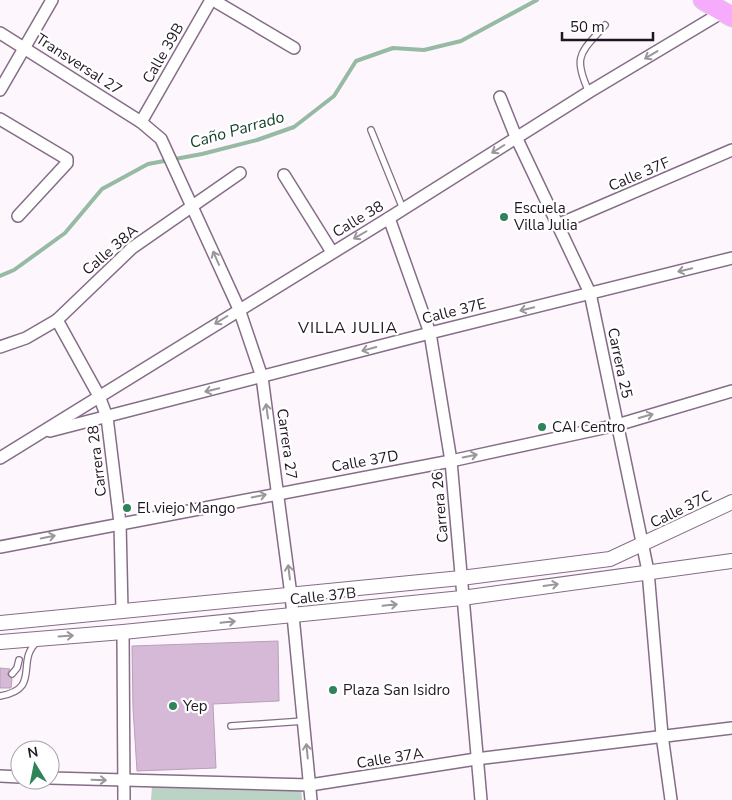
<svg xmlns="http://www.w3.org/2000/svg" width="732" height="800" font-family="'Nunito Sans',sans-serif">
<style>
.green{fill:#bbd3c4}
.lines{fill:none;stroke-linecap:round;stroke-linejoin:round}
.stream{stroke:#96baa3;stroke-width:4}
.building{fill:#d5b9d6;stroke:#b99fba}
.service-casing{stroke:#856d87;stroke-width:8}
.minor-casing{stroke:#856d87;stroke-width:14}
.tertiary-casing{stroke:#856d87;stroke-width:16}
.trunk-casing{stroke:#d7d5d7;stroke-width:21}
.service{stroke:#fff;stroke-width:5.5}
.minor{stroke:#fff;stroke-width:11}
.tertiary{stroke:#fff;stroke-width:14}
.trunk{stroke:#f6abfc;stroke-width:19}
.oneway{stroke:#9b969b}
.poi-dot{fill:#2e8458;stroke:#fff;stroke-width:2}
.labels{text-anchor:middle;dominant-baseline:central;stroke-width:4.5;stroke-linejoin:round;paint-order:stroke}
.street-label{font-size:15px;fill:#201621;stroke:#fff}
.poi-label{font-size:15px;fill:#201621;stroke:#fff;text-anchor:start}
.water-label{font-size:16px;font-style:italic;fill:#113e27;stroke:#fff}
.neighbourhood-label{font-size:16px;letter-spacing:1px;fill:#201621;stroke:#fff}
</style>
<rect width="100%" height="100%" fill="#fdf7fd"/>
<path class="green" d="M 152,786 L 301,788 L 302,800 L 151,800 Z"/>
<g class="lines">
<path class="stream" d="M 0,276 L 14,270 L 65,233 L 102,189 L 148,164 L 202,154 L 257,140 L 294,127 L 334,96 L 356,61 L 393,48 L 424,50 L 461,41 L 537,0"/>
</g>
<g class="building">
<path d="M 278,641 L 279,701 L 213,704 L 216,768 L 137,771 L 133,708 L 132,646 Z"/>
<path d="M 0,668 L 10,669 L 7,674 L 12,679 L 11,688 L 0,688 Z"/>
</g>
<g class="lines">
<g class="service-casing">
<g id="service">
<path d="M 589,92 C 572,55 581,53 605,25"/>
<path d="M 371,130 L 403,209"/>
<path d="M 12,674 L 17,668 L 19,660"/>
<path d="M 0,696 C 42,689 15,661 37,642"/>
<path d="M 231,726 L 304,721"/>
</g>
</g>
<g class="minor-casing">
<g id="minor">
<path d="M 213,0 L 294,48"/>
<path d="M 0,33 L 141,122 L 161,139 L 239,309 L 262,377 L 291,595 L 311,800"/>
<path d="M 0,90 L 52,0"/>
<path d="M 500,97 L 516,137 L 590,293 L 648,571 L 662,735 L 671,800"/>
<path d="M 0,119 L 67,159 L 67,163 L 18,216"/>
<path d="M 141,122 L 211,0"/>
<path d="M 284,175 L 332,252"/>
<path d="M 389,218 L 430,333 L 451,461 L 481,800"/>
<path d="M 557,225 L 732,150"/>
<path d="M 57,320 L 99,396 L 107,417 L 120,523 L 122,611"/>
<path d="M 0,347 L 26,338 L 57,320 L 132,248 L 240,173"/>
<path d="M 50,431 L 430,333 L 732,258"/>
<path d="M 0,458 L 389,218 L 589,92 L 726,10"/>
<path d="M 0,547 L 451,461 L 617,425 L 732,391"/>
<path d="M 123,632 L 124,800"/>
<path d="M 0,776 L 20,777"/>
<path d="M 50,778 L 310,785 L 476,759 L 732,728"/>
</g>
</g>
<g class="tertiary-casing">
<g id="tertiary">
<path d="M 0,623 L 461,578 L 610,559 L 732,502"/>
<path d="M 0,642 L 123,632 L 462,598 L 732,561"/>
</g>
</g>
<g class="trunk-casing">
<path id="trunk" d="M 703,0 L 732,17"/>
</g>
<use href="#service" class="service"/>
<use href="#minor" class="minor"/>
<use href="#tertiary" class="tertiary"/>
<use href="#trunk" class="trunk"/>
</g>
<defs><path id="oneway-shaft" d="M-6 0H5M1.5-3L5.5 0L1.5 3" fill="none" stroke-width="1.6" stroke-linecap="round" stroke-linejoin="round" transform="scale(1.25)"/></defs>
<g class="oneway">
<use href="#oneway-shaft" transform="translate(651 55) rotate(149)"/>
<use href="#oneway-shaft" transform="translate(498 149) rotate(148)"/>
<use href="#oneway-shaft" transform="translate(360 235) rotate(150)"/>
<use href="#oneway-shaft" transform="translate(216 258) rotate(-114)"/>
<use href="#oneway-shaft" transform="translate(685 270) rotate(166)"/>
<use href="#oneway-shaft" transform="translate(527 309) rotate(166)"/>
<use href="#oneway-shaft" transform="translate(221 320) rotate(148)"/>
<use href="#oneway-shaft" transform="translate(369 349) rotate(165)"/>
<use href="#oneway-shaft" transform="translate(212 390) rotate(166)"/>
<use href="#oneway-shaft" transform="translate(267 411) rotate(-98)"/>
<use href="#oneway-shaft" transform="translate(646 416) rotate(-16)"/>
<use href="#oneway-shaft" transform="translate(470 456) rotate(-12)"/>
<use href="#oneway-shaft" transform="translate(259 496) rotate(-11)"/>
<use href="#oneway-shaft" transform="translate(48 537) rotate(-11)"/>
<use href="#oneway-shaft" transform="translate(289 572) rotate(-97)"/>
<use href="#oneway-shaft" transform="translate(551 585) rotate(-8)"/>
<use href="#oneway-shaft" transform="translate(390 605) rotate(-6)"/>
<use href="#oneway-shaft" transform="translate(228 622) rotate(-6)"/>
<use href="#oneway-shaft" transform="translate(66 636) rotate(-4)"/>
<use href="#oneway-shaft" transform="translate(307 751) rotate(-96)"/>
<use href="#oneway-shaft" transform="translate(99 780) rotate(2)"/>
</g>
<g class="poi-dot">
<circle cx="504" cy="217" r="5"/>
<circle cx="542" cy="427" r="5"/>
<circle cx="127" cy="508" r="5"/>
<circle cx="333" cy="690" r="5"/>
<circle cx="173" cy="706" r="5"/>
</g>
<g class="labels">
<g class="street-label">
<text transform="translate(163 53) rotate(-60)">Calle 39B</text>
<text transform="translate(79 64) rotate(33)">Transversal 27</text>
<text transform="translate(639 174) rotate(-23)">Calle 37F</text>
<text transform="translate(358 219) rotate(-31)">Calle 38</text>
<text transform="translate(110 250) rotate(-41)">Calle 38A</text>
<text transform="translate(454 311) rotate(-14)">Calle 37E</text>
<text transform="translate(620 363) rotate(78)">Carrera 25</text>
<text transform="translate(287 444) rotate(82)">Carrera 27</text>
<text transform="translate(97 461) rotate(-97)">Carrera 28</text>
<text transform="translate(365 461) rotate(-10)">Calle 37D</text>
<text transform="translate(440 507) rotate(-95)">Carrera 26</text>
<text transform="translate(681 509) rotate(-26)">Calle 37C</text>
<text transform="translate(323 596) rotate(-6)">Calle 37B</text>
<text transform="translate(390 758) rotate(-9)">Calle 37A</text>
</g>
<g class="poi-label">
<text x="514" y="208">Escuela<tspan x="514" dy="17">Villa Julia</tspan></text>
<text x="552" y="427">CAI Centro</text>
<text x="137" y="508">El viejo Mango</text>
<text x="343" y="690">Plaza San Isidro</text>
<text x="183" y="706">Yep</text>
</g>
<g class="water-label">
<text transform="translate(237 130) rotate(-16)">Caño Parrado</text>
</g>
<g class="neighbourhood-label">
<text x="348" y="328">VILLA JULIA</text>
</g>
</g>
<g transform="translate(35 765) rotate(350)"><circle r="24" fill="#ffffff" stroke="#a6a2a6"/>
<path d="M0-4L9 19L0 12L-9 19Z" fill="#2e8458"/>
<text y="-8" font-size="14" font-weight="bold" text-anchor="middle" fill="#201621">N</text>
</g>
<path d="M562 32v8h91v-8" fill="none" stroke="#201621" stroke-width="2.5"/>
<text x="570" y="32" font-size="15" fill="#201621" stroke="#ffffff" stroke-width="4" paint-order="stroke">50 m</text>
</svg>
